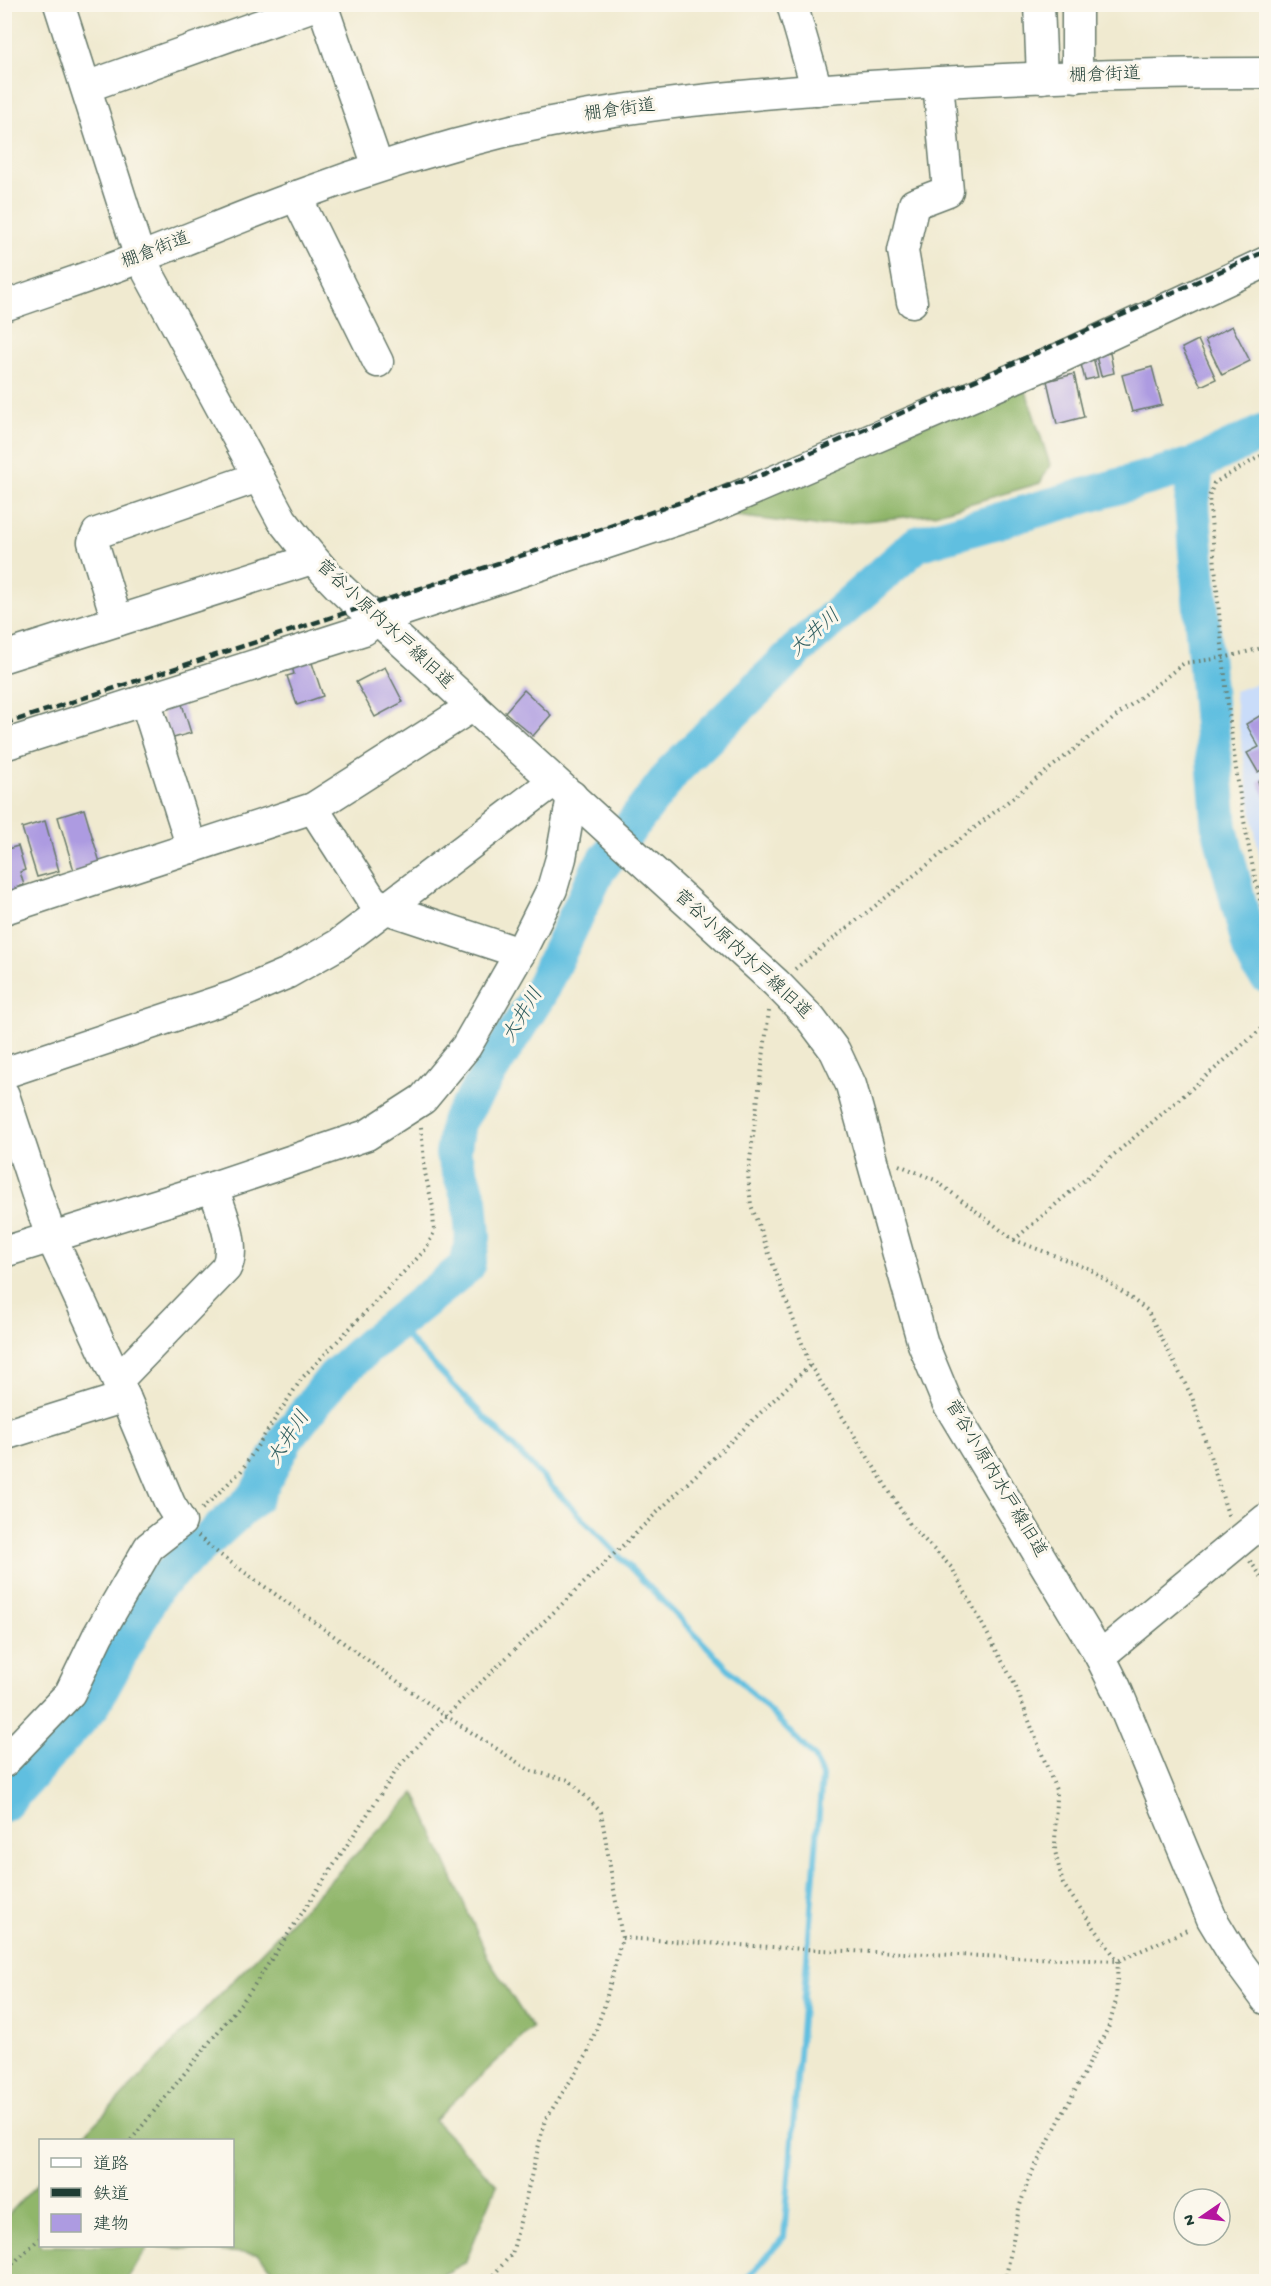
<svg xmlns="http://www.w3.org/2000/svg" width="1271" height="2286" font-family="'Gochi Hand','Klee One',sans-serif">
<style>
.built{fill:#c9dcf9}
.forest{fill:#90b66b;stroke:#587a50;stroke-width:1.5}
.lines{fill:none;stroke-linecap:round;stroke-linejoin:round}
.stream{stroke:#61bfe0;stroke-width:6}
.river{stroke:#61bfe0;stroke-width:36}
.building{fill:#ad9be1}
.minor-casing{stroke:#687a6b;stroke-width:33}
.path{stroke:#687a6b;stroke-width:4;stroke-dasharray:1.5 4.5;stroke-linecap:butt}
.minor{stroke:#fff;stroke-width:30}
.rail{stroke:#1f3d34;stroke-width:4.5;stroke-dasharray:9 4.5;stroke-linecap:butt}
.labels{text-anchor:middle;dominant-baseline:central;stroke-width:6;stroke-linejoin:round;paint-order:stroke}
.street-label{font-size:18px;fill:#1f3d34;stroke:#fbf7ec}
.water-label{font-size:20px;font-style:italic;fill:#305e5f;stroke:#fbf7ec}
</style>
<rect width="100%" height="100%" fill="#fbf7ec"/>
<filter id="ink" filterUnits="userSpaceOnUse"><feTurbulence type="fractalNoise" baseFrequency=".0167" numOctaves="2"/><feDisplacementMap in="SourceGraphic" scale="12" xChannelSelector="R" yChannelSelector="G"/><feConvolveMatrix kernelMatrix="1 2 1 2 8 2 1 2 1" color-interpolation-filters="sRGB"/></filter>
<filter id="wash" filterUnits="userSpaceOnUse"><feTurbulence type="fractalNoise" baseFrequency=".008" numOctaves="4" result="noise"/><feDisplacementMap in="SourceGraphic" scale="24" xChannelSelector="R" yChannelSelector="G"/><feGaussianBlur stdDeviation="1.35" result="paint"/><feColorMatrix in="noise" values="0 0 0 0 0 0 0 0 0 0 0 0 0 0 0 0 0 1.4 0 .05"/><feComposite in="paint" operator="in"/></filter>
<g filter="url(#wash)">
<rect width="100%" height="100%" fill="#f0ead0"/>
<path class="built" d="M 1266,680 L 1266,891 L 1252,816 L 1234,691 Z"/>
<g class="forest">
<path d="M 1023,382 L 1050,465 L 1040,483 L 934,514 L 815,526 L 721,514 Z"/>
<path d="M 415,1793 L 490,1962 L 532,2028 L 434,2120 L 497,2185 L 465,2263 L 431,2281 L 286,2281 L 257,2254 L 149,2246 L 126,2281 L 5,2281 L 5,2218 L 40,2181 L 40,2246 L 232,2246 L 232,2140 L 79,2140 Z"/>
</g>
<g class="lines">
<path class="stream" d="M 396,1326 L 814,1757 L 822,1776 L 784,2237 L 744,2282"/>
<g class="river">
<path d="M 1196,464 L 1192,504 L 1220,829 L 1250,948 L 1259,967 L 1266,975"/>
<path d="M 4,1804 L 92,1706 L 157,1586 L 255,1497 L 286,1439 L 334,1377 L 373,1342 L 467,1266 L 473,1237 L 470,1200 L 453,1154 L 458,1122 L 538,996 L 598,870 L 674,770 L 797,650 L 917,544 L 1196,464 L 1266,431"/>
</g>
</g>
<g id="blocks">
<g class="building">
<path d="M 1232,326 L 1250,361 L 1222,375 L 1205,340 Z"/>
<path d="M 1198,340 L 1216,379 L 1201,386 L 1182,348 Z"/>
<path d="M 1110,353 L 1114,373 L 1101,376 L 1096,356 Z"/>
<path d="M 1093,357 L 1098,377 L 1085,380 L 1080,360 Z"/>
<path d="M 1152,367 L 1162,405 L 1132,412 L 1122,375 Z"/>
<path d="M 1074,374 L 1084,417 L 1057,424 L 1047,381 Z"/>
<path d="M 310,657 L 323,696 L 297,705 L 287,676 L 294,674 L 291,663 Z"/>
<path d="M 385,667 L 403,702 L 375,717 L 356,682 Z"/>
<path d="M 524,690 L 551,715 L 533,736 L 505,712 Z"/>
<path d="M 182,704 L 191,733 L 170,739 L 162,710 Z"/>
<path d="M 1266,712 L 1266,767 L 1258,772 L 1247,753 L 1259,747 L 1246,724 Z"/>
<path d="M 1266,777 L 1266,798 L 1258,782 Z"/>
<path d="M 84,809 L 101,866 L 75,874 L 58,817 Z"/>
<path d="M 45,821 L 59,871 L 37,877 L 22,828 Z"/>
<path d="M 18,846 L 25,870 L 20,872 L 24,885 L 15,888 L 16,893 L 4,897 L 4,850 Z"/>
</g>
</g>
</g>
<g filter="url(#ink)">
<use href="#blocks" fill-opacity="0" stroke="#687a6b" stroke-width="1.5"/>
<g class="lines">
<g class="minor-casing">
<g id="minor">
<path d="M 59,4 L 140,258 L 282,520 C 310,556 339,592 377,619 L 776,983 L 811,1019 L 835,1051 L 851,1085 L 923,1344 L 947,1402 L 1100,1656 L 1116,1688 L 1212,1919 L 1235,1957 L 1266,1999"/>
<path d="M 322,4 L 378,167"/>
<path d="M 792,4 L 817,90"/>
<path d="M 1039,4 L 1042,78"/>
<path d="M 1077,77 L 1077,4"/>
<path d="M 86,87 L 319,4"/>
<path d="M 296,196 L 378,362"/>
<path d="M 912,302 L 903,251 L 914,204 L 948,191 L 938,82"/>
<path d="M 4,306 C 49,290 95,275 139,258 C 192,238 244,215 297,196 C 366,170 437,148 508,131 C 626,104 749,94 870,86 C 1002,78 1134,73 1266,73"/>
<path d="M 117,621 L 93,542 L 97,533 L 258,477"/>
<path d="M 4,657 L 312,559"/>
<path d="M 145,700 L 192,848"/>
<path d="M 4,745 L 364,630 L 377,619 L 704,511 L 1047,364 L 1266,262"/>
<path d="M 313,808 L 372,900 L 387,909 L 520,953"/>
<path d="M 4,909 L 313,808 L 473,706"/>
<path d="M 4,1073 L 234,996 L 288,973 L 339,944 L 554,781"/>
<path d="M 4,1095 L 51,1237 L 125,1397 L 170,1504 L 181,1522 L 149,1547 L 98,1635 L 70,1693 L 4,1762"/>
<path d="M 4,1252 L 213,1187 L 367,1135 L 423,1099 L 466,1047 L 520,953 L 552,889 L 561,858 L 572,796"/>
<path d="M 117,1381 L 226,1268 C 238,1246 220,1209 213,1187"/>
<path d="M 4,1435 L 125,1397"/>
<path d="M 1100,1656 L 1266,1519"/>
</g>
</g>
<g class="path">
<path d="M 1266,453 L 1214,483 L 1209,497 C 1222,640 1230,785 1266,924"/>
<path d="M 795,969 L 1184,663 L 1223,658 L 1266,647"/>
<path d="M 769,1011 L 748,1175 L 751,1205 L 810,1365 L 911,1526 L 952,1568 L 1015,1685 L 1056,1790 L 1055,1851 L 1063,1884 L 1118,1961 L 1116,2001 L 1109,2026 L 1030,2176 L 1019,2208 L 1005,2282"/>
<path d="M 899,1165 L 935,1180 L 1014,1240 L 1090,1269 L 1147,1310 L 1192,1397 L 1229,1518"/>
<path d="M 1014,1240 L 1266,1025"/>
<path d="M 202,1509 L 241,1471 L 302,1378 L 426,1249 L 434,1232 L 433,1207 L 425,1173 L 421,1127"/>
<path d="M 198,1536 L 219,1554 L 446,1716 L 531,1771 L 569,1780 L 601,1812 L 622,1938 L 604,2007 L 587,2055 L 545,2120 L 512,2254 L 487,2282"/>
<path d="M 1250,1561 L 1266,1583"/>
<path d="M 622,1938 L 821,1950 L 1118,1961 L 1189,1929"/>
<path d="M 131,2140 L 249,1993 L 400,1765 L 446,1716 L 810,1365"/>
<path d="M 4,2272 L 40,2238"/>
</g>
<use href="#minor" class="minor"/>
<path class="rail" d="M 4,724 L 566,541 L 764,474 L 1266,251"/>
</g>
</g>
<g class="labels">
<g class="street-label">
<text transform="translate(1105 76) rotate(-2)">棚倉街道</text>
<text transform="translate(620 111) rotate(-8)">棚倉街道</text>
<text transform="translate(156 251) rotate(-21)">棚倉街道</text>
<text transform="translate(384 625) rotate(43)">菅谷小原内水戸線旧道</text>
<text transform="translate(742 955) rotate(43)">菅谷小原内水戸線旧道</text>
<text transform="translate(995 1479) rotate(59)">菅谷小原内水戸線旧道</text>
</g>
<g class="water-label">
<text transform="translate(816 634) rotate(-42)">大井川</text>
<text transform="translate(524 1016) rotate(-59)">大井川</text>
<text transform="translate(290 1439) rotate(-57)">大井川</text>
</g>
</g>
<rect width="1271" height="2286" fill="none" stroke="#fbf7ec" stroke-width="24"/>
<rect x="39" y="2139" width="195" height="108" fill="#fbf7ec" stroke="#a3ada2" stroke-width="1.5"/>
<rect x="51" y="2158" width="30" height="9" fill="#ffffff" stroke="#a3ada2" stroke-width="1.5"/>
<text x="93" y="2169" font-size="18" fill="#1f3d34">道路</text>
<rect x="51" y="2188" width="30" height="9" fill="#1f3d34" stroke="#a3ada2" stroke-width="1.5"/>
<text x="93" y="2199" font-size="18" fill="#1f3d34">鉄道</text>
<rect x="51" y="2214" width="30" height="18" fill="#ad9be1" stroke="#a3ada2" stroke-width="1.5"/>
<text x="93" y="2229" font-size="18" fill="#1f3d34">建物</text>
<g transform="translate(1202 2217) rotate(256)"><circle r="28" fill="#fbf7ec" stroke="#a3ada2" stroke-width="1.5"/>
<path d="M0-4.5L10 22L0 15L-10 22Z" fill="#b5179e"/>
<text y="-9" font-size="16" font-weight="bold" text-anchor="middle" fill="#1f3d34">N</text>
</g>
</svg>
